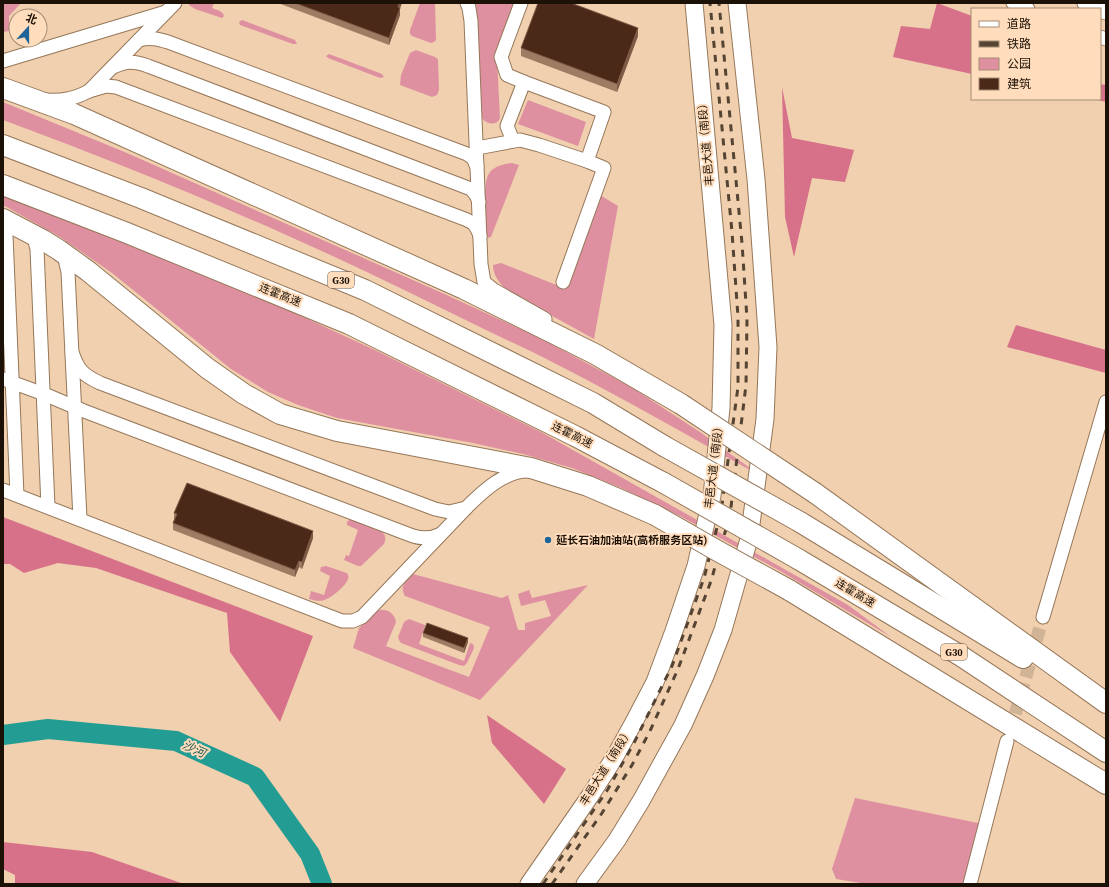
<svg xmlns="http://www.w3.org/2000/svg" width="1109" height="887" font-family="'Source Serif 4','Noto Sans SC',serif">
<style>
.green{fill:#de90a1}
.forest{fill:#d7718a}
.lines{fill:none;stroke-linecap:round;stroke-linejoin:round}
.river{stroke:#239d93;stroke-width:20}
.minor-tunnel{stroke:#d1b396;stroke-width:13;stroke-dasharray:13 6;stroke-linecap:butt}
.minor-casing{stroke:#957759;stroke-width:15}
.major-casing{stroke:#957759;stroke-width:19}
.highway-casing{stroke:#957759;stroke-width:22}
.minor{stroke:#fff;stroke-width:13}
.major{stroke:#fff;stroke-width:17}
.highway{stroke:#fff;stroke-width:20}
.rail{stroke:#543;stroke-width:3;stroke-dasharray:7 7;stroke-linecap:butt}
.highway-bridge-casing{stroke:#957759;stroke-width:22;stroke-linecap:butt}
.highway-bridge{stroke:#fff;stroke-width:20}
.wall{fill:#9e7c64}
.shaded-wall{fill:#7d5b46}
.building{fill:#4b2919;stroke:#7d5b46}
.poi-dot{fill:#1e6498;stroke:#ffddbc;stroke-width:1.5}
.labels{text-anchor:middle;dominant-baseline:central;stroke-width:4;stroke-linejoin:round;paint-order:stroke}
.shield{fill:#ffddbc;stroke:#604e3d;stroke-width:1}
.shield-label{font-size:10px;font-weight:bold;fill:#1c1106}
.street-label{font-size:11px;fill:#1c1106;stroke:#ffddbc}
.poi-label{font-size:11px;font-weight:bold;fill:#1c1106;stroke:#ffddbc;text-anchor:start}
.water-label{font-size:12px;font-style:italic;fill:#11534d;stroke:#ffddbc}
</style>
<rect width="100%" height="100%" fill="#f1d0af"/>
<g class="green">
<path d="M 3,3 L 21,3 L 9,16 L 9,31 L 3,32 Z"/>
<path d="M 189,3 L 214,3 L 212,8 C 217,10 223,11 224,16 L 222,18 L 195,9 L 189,5 Z"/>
<path d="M 420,3 L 435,3 L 436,40 L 434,42 L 431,43 L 412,36 L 410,34 L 410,30 Z"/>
<path d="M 476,3 L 518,3 L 497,57 L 500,118 C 497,127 484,124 481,116 Z"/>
<path d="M 242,20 L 295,40 L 297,44 L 293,44 L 240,25 L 239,22 Z"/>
<path d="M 416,50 L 435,57 L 438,59 L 439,90 L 437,95 L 432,97 L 400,85 L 401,75 L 410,53 Z"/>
<path d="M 329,54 L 382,74 L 384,77 L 380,78 L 328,58 L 326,56 Z"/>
<path d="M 528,100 L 586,122 L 578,146 L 518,124 Z"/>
<path d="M 3,102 L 127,153 L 449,296 L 542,339 L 631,387 L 700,432 L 761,476 C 693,439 627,400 558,365 C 534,352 510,342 486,330 C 419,297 352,264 284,234 C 192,193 98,155 3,120 Z"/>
<path d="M 512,163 L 519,165 L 491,237 L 488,238 L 487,237 C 486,222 481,183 490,172 C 495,166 504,164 512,163 Z"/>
<path d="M 3,190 L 262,298 L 375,350 L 541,432 L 848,605 L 891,637 L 780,571 L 680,516 L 621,488 L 572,468 L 523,454 L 473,443 L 337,418 L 298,405 L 268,392 L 231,369 L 112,273 L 60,237 L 3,205 Z"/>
<path d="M 600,195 L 618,206 L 594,339 L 507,291 C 500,283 493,276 493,265 L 501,263 L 564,288 Z"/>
<path d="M 350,519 L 352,519 C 358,522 378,529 382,532 C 386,535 386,540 384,544 L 361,566 L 358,566 L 344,560 L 346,555 L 349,556 L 358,530 L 347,525 L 347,522 Z"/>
<path d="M 326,566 L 347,573 C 348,575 349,577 348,579 C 347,585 330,599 324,600 C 319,602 314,600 309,599 L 311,591 L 324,595 L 330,576 L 320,571 L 321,567 Z"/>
<path d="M 413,574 L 502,598 L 508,595 L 518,630 L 525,630 L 525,623 L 551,616 L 545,600 L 521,606 L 518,594 L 529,590 L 532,598 L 588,585 L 480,700 L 353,648 L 359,628 L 377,611 C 385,607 395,613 396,622 L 386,646 L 469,677 L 490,627 L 405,596 C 399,586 406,581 413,574 Z"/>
<path d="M 409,619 L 425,625 L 419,644 L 464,661 L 470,643 L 473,644 L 474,648 L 467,663 L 464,666 L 459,665 L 401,643 L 399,640 L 398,637 L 404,622 L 407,620 Z"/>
<path d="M 855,798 L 983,824 L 966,884 L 867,884 L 836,879 L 832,869 Z"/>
</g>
<g class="forest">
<path d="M 937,3 L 972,16 L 972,74 L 893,57 L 901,26 L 930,29 Z"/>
<path d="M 1100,84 L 1106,85 L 1106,102 L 1093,99 L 1100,99 Z"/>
<path d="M 782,87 L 792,138 L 854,150 L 845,182 L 812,178 L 794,257 L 785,217 Z"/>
<path d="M 1016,325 L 1106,350 L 1106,373 L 1007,347 Z"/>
<path d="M 3,517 L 313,636 L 280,722 L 230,652 L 227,613 L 96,568 L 58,563 L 24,573 L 10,564 L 3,564 Z"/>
<path d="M 487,715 L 566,769 L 544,804 L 492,743 Z"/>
<path d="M 3,842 L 92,852 L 184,884 L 15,884 L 15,875 L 3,869 Z"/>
</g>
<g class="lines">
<path class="river" d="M 3,735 L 48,729 L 176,741 L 255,777 L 310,854 L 322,884"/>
<path class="minor-tunnel" d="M 1010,732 L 1043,617"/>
<g class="minor-casing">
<g id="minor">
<path d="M 467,3 L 469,8 L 471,21 L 481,264 L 484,282 L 494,290 L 545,319"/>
<path d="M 521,3 L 501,57 L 507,75 L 524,82"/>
<path d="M 1013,3 L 1028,9"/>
<path d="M 1100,37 L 1106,39"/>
<path d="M 139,40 C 150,37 158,39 168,42 L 467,154 L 473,158 L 477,167"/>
<path d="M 3,61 L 166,12"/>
<path d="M 113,67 C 128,61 133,61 148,66 L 471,189 L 476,195 L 479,202"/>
<path d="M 89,91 L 106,86 L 116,87 L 462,218 C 473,222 476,224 480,236"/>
<path d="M 46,100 C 62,101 74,99 89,91 L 175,3"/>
<path d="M 477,148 L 520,140 L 539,145 L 587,161 L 604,112 L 524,82 L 507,126 L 513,141"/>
<path d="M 3,226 L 6,235 L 17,495"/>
<path d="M 28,233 L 34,238 L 37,249 L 48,507"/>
<path d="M 61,253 L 65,259 L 68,272 L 80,519"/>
<path d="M 563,282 L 604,168 L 587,161"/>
<path d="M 72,352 C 78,370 83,375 100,383 L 435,509 L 449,512 L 466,508"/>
<path d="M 3,379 L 44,394 L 84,411 L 413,536 C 423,539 431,539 441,534"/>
<path d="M 3,490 L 342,621 L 353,621 L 362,617 L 466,508 C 482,492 505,470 529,471"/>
<path d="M 1043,617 L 1106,402"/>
<path d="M 970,884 L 1007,741"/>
</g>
</g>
<g class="major-casing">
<g id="major">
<path d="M 1086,3 L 1106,11"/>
<path d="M 529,884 L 590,796 L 613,760 L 634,722 L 655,682 L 674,631 L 696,566 L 712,496 L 721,408 L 723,325 L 694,3"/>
<path d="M 585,884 L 617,840 L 641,801 L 683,725 L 705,676 L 723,630 L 749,539 L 765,419 L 768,347 L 756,179 L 737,3"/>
</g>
</g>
<g class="highway-casing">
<g id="highway">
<path d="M 3,88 L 74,114 L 464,289 L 595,354 L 681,404"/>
<path d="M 3,145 L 141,198 L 365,290 L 593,403 L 664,446"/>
<path d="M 3,185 L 127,233 L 349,324 L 575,436 L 664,483"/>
<path d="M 3,219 L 43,240 L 59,250 L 88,271 L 207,368 L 244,394 L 280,414 L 337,431 L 531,468 L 588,486 L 655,515"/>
<path d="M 815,493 L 1106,703"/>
<path d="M 800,522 L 1023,658"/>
<path d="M 798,559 L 961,656 L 1106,752"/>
<path d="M 789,590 L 1106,784"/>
</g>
</g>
<use href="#minor" class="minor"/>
<use href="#major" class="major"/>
<use href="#highway" class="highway"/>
<g class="rail">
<path d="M 543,884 L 608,789 L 634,743 L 672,666 L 704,578 L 721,512 L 738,387 L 738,317 L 732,232 L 710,3"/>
<path d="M 552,884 L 602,813 L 632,765 L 650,731 L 678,669 L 711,581 L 730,515 L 746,385 L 747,319 L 742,243 L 719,3"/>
</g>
<g class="highway-bridge-casing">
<g id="highway-bridge">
<path d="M 681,404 L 815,493"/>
<path d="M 664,446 L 800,522"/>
<path d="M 664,483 L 798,559"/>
<path d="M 655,515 L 716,550 L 789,590"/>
</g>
</g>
<use href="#highway-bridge" class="highway-bridge"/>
</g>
<g class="wall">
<path d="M 278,3 L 402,3 L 400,8 L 400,15 L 389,45 Z"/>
<path d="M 638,36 L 617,92 L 521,56 L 521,48 Z"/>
<path d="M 174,513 L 313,538 L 302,569 L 299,567 L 295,577 L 173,530 L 173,523 L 174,520 Z"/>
<path d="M 423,633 L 468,642 L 464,653 L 423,637 Z"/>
</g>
<g class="shaded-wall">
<path d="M 399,3 L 402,3 L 398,14 L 398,7 Z"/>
<path d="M 400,8 L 400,15 L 389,45 L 389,38 Z"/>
<path d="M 638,28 L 638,36 L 617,92 L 617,84 Z"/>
<path d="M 313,531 L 313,538 L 302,569 L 302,562 Z"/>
<path d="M 299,561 L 299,567 L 295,577 L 295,570 Z"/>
<path d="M 468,638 L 468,642 L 464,653 L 464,648 Z"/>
</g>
<g class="building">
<path d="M 295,3 L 399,3 L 398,7 L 400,8 L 389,38 Z"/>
<path d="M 538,3 L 571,3 L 638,28 L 617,84 L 521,48 Z"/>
<path d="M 187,483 L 313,531 L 302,562 L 299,561 L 295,570 L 173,523 L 177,514 L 174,513 Z"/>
<path d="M 427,623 L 468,638 L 464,648 L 423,633 Z"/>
</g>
<circle class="poi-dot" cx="548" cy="540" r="4"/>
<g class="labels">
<g class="shield">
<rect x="328" y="272" width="26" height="16" rx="3"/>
<rect x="941" y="644" width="26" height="16" rx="3"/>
</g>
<g class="shield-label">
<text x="341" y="280">G30</text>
<text x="954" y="652">G30</text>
</g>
<g class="street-label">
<text transform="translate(706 142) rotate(-95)">丰邑大道（南段）</text>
<text transform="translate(280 295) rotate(22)">连霍高速</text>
<text transform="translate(572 435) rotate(27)">连霍高速</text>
<text transform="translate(714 465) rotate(-83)">丰邑大道（南段）</text>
<text transform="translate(855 593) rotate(31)">连霍高速</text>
<text transform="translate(606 767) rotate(-58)">丰邑大道（南段）</text>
</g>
<g class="poi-label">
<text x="556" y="540">延长石油加油站(高桥服务区站)</text>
</g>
<g class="water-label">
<text transform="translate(194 749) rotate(24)">沙河</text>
</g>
</g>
<rect width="1109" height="887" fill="none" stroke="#1c1106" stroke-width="8"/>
<rect x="971" y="8" width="130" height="92" fill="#ffddbc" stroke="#a48b73"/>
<rect x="979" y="21" width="20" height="6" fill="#ffffff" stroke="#a48b73"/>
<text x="1007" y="28" font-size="12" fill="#1c1106">道路</text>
<rect x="979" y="41" width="20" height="6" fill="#554433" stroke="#a48b73"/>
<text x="1007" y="48" font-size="12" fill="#1c1106">铁路</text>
<rect x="979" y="58" width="20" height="12" fill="#de90a1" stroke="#a48b73"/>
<text x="1007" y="68" font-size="12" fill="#1c1106">公园</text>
<rect x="979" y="78" width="20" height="12" fill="#4b2919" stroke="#a48b73"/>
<text x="1007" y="88" font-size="12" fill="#1c1106">建筑</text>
<g transform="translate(28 28) rotate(21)"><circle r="19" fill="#ffddbc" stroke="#a48b73"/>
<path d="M0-3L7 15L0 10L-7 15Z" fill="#1e6498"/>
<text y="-6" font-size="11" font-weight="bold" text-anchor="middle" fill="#1c1106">北</text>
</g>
</svg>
